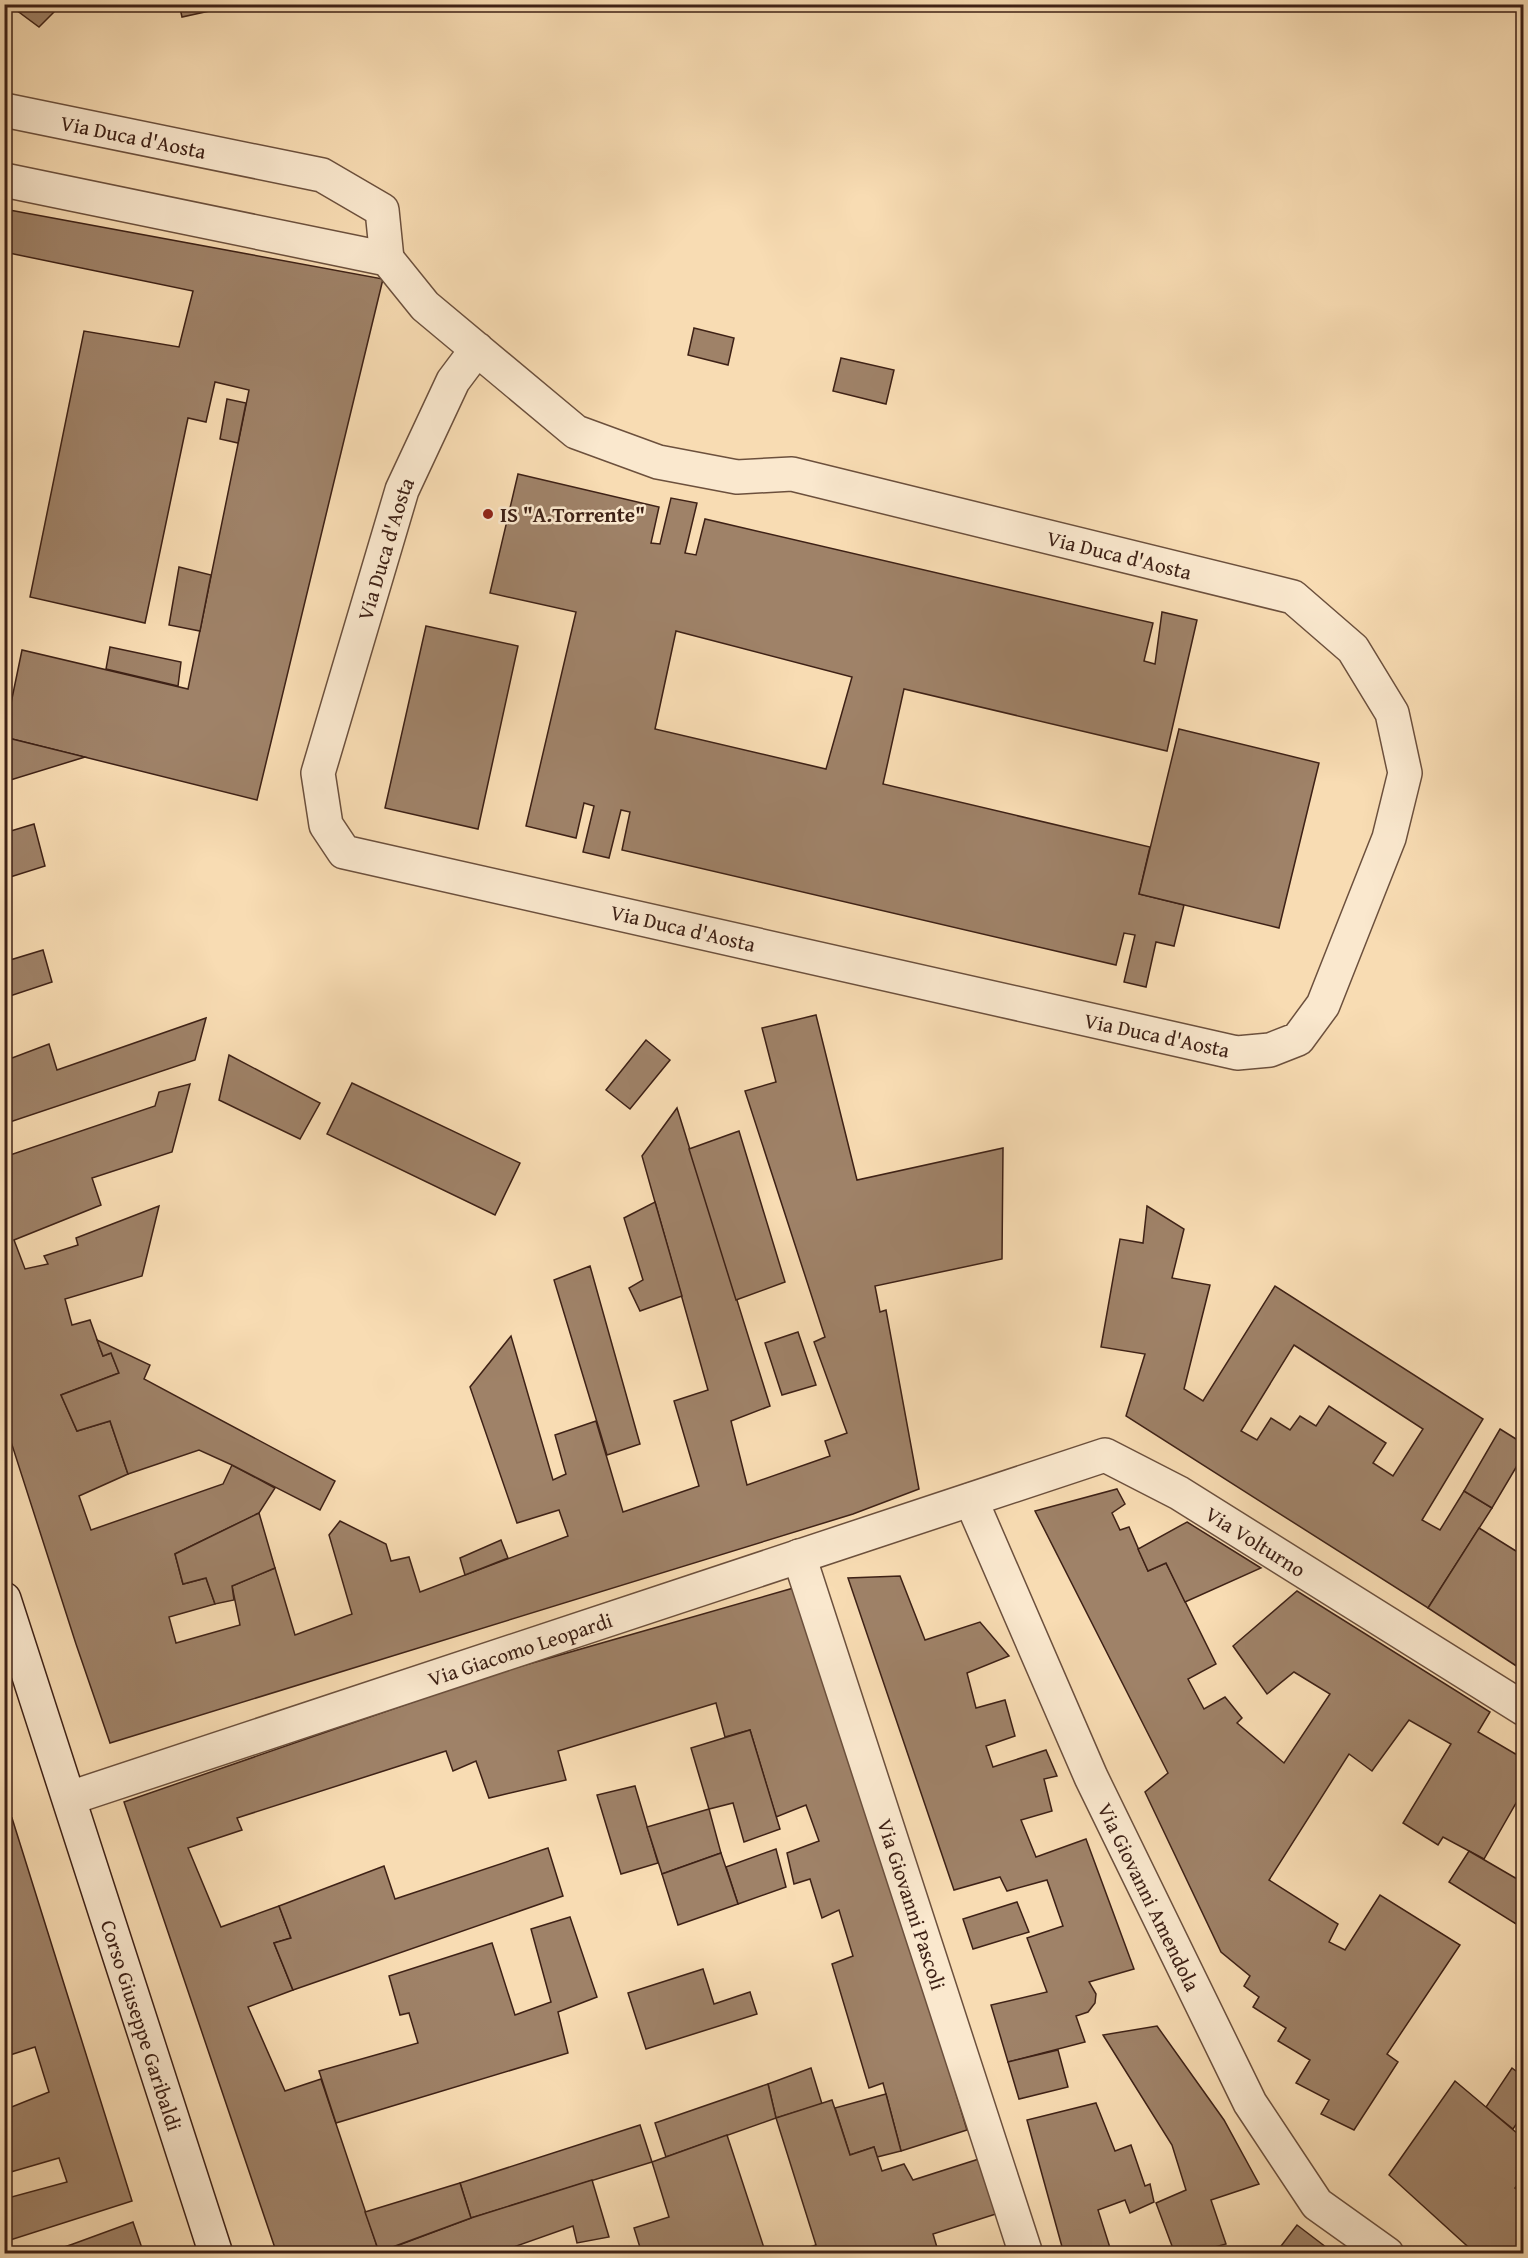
<svg xmlns="http://www.w3.org/2000/svg" width="1528" height="2258" font-family="'Gentium Book Plus',serif">
<style>
.building{fill:#9f8268;stroke:#3e2116;stroke-width:1.5;fill-rule:evenodd}
.lines{fill:none;stroke-linecap:round;stroke-linejoin:round}
.street-casing{stroke:#6c503d;stroke-width:36}
.secondary-casing{stroke:#3e2116;stroke-width:36}
.street{stroke:#fae8ce;stroke-width:33}
.secondary{stroke:#fae8ce;stroke-width:33}
.poi-dot{fill:#8f2418;stroke:#fae8ce;stroke-width:2}
.labels{text-anchor:middle;dominant-baseline:central;stroke-width:5;stroke-linejoin:round;paint-order:stroke}
.street-label{font-size:21px;fill:#3e2116;stroke:#fae8ce}
.poi-label{font-size:21px;font-weight:bold;fill:#3e2116;stroke:#fae8ce;text-anchor:start}
</style>
<rect width="100%" height="100%" fill="#f8dcb3"/>
<filter id="stains"><feTurbulence type="fractalNoise" baseFrequency=".00333" numOctaves="4"/><feColorMatrix values="0 0 0 0 .2 0 0 0 0 .09 0 0 0 0 .02 0 0 0 .5 -.17"/></filter>
<radialGradient id="worn" r=".72"><stop offset=".6" stop-color="#630" stop-opacity="0"/><stop offset="1" stop-color="#630" stop-opacity=".3"/></radialGradient>
<g class="building">
<path d="M 8,4 L 62,4 L 39,27 Z"/>
<path d="M 179,4 L 232,4 L 223,8 L 182,17 Z"/>
<path d="M 4,209 L 383,279 L 257,800 L 4,737 L 22,650 L 188,689 L 249,390 L 215,382 L 206,422 L 188,418 L 145,623 L 30,597 L 84,331 L 179,347 L 193,291 L 4,252 Z"/>
<path d="M 694,328 L 734,338 L 728,365 L 688,355 Z"/>
<path d="M 841,358 L 894,370 L 886,404 L 833,391 Z"/>
<path d="M 227,399 L 246,403 L 238,443 L 220,439 Z"/>
<path d="M 518,474 L 659,507 L 651,543 L 660,544 L 671,498 L 697,503 L 685,553 L 696,555 L 705,519 L 1153,623 L 1144,661 L 1155,664 L 1162,612 L 1197,620 L 1167,751 L 904,689 L 883,784 L 1150,847 L 1139,894 L 1184,905 L 1174,946 L 1156,942 L 1146,987 L 1124,982 L 1135,935 L 1124,933 L 1116,965 L 622,850 L 630,812 L 621,810 L 609,858 L 583,852 L 594,806 L 584,803 L 576,838 L 526,826 L 576,612 L 490,593 ZM 676,631 L 852,677 L 826,769 L 655,729 Z"/>
<path d="M 179,567 L 211,575 L 200,631 L 169,625 Z"/>
<path d="M 426,626 L 518,646 L 478,829 L 385,808 Z"/>
<path d="M 110,647 L 181,662 L 178,686 L 106,669 Z"/>
<path d="M 1179,729 L 1319,763 L 1279,928 L 1139,894 Z"/>
<path d="M 4,737 L 85,757 L 4,782 Z"/>
<path d="M 34,824 L 45,866 L 4,879 L 4,833 Z"/>
<path d="M 4,946 L 10,960 L 43,950 L 52,982 L 4,998 Z"/>
<path d="M 816,1015 L 857,1180 L 1003,1148 L 1002,1259 L 875,1286 L 880,1312 L 886,1310 L 919,1489 L 853,1514 L 110,1743 L 76,1644 L 4,1420 L 4,1157 L 155,1106 L 159,1092 L 190,1084 L 172,1152 L 92,1178 L 101,1205 L 14,1240 L 25,1269 L 48,1264 L 44,1256 L 78,1245 L 76,1238 L 159,1206 L 142,1276 L 65,1299 L 72,1325 L 90,1320 L 103,1356 L 111,1353 L 119,1373 L 61,1395 L 77,1431 L 110,1421 L 128,1474 L 79,1496 L 91,1530 L 223,1484 L 232,1465 L 275,1488 L 259,1513 L 175,1554 L 183,1584 L 206,1578 L 215,1604 L 169,1617 L 176,1643 L 240,1625 L 232,1586 L 275,1568 L 295,1635 L 352,1614 L 329,1535 L 340,1521 L 386,1544 L 391,1561 L 409,1557 L 420,1592 L 568,1536 L 559,1510 L 517,1523 L 470,1387 L 511,1336 L 553,1480 L 566,1474 L 555,1435 L 596,1421 L 623,1512 L 699,1486 L 674,1401 L 708,1390 L 642,1156 L 677,1108 L 770,1406 L 731,1421 L 747,1485 L 830,1456 L 825,1441 L 847,1433 L 814,1342 L 825,1337 L 745,1091 L 776,1082 L 762,1028 Z"/>
<path d="M 206,1018 L 195,1060 L 4,1124 L 4,1061 L 49,1044 L 57,1070 Z"/>
<path d="M 646,1040 L 670,1060 L 630,1109 L 606,1090 Z"/>
<path d="M 229,1055 L 320,1103 L 300,1139 L 219,1100 Z"/>
<path d="M 352,1083 L 520,1163 L 495,1215 L 327,1134 Z"/>
<path d="M 739,1131 L 785,1282 L 736,1300 L 689,1149 Z"/>
<path d="M 655,1202 L 682,1296 L 640,1311 L 629,1288 L 643,1280 L 624,1218 Z"/>
<path d="M 1147,1206 L 1184,1229 L 1172,1278 L 1210,1285 L 1184,1389 L 1203,1401 L 1275,1286 L 1483,1419 L 1422,1520 L 1440,1530 L 1464,1491 L 1492,1508 L 1428,1608 L 1126,1416 L 1145,1354 L 1101,1347 L 1120,1239 L 1143,1243 ZM 1294,1345 L 1423,1429 L 1393,1476 L 1373,1463 L 1386,1443 L 1329,1406 L 1316,1426 L 1300,1416 L 1290,1430 L 1271,1418 L 1257,1440 L 1241,1431 Z"/>
<path d="M 590,1266 L 640,1444 L 607,1455 L 554,1280 Z"/>
<path d="M 798,1332 L 816,1385 L 782,1395 L 765,1343 Z"/>
<path d="M 97,1340 L 150,1365 L 144,1379 L 335,1481 L 320,1510 L 232,1465 L 199,1450 L 128,1474 L 110,1421 L 77,1431 L 61,1395 L 119,1373 L 111,1353 L 103,1356 Z"/>
<path d="M 1500,1429 L 1524,1444 L 1524,1454 L 1492,1508 L 1464,1491 Z"/>
<path d="M 1117,1489 L 1125,1504 L 1112,1513 L 1120,1530 L 1129,1527 L 1148,1571 L 1166,1563 L 1216,1664 L 1188,1679 L 1204,1709 L 1225,1697 L 1242,1718 L 1237,1723 L 1284,1763 L 1330,1694 L 1294,1672 L 1267,1694 L 1233,1646 L 1297,1591 L 1490,1712 L 1478,1732 L 1524,1759 L 1524,1789 L 1484,1859 L 1443,1837 L 1438,1845 L 1403,1823 L 1451,1744 L 1409,1720 L 1372,1771 L 1349,1754 L 1269,1880 L 1338,1924 L 1329,1942 L 1345,1950 L 1380,1895 L 1460,1945 L 1387,2054 L 1398,2062 L 1354,2130 L 1321,2114 L 1329,2100 L 1296,2083 L 1310,2060 L 1278,2041 L 1286,2028 L 1253,2007 L 1259,1997 L 1244,1986 L 1250,1976 L 1221,1952 L 1145,1792 L 1168,1773 L 1035,1511 Z"/>
<path d="M 259,1513 L 275,1568 L 232,1586 L 234,1600 L 215,1604 L 206,1578 L 183,1584 L 175,1554 Z"/>
<path d="M 1187,1522 L 1261,1568 L 1185,1602 L 1166,1563 L 1148,1571 L 1138,1549 Z"/>
<path d="M 1479,1528 L 1524,1556 L 1524,1671 L 1428,1608 Z"/>
<path d="M 501,1540 L 508,1558 L 465,1575 L 460,1558 Z"/>
<path d="M 900,1576 L 925,1640 L 980,1622 L 1009,1656 L 967,1673 L 976,1708 L 1005,1700 L 1015,1736 L 986,1746 L 993,1767 L 1046,1750 L 1057,1776 L 1044,1779 L 1052,1811 L 1021,1820 L 1036,1857 L 1086,1839 L 1134,1969 L 1089,1982 L 1096,1994 L 1095,2003 L 1088,2012 L 1076,2016 L 1085,2042 L 1008,2062 L 991,2005 L 1047,1992 L 1027,1938 L 1063,1926 L 1047,1880 L 1007,1891 L 1000,1877 L 954,1890 L 848,1578 Z"/>
<path d="M 797,1587 L 830,1673 L 967,2130 L 901,2151 L 883,2083 L 869,2088 L 832,1964 L 853,1956 L 839,1910 L 822,1918 L 810,1879 L 794,1884 L 787,1853 L 819,1841 L 806,1805 L 776,1817 L 750,1730 L 725,1737 L 716,1703 L 558,1751 L 566,1780 L 489,1798 L 476,1761 L 453,1771 L 446,1751 L 237,1818 L 242,1830 L 188,1848 L 221,1927 L 279,1906 L 291,1938 L 274,1943 L 293,1990 L 248,2007 L 285,2091 L 321,2079 L 379,2252 L 375,2254 L 277,2254 L 124,1802 L 497,1673 Z"/>
<path d="M 750,1730 L 780,1829 L 744,1842 L 733,1803 L 709,1809 L 691,1748 Z"/>
<path d="M 635,1786 L 658,1863 L 621,1874 L 597,1795 Z"/>
<path d="M 709,1809 L 721,1853 L 662,1874 L 647,1827 Z"/>
<path d="M 12,1818 L 132,2201 L 4,2242 L 4,2199 L 67,2182 L 59,2158 L 4,2174 L 4,2110 L 49,2092 L 35,2047 L 4,2057 L 4,1821 Z"/>
<path d="M 548,1848 L 563,1896 L 293,1990 L 274,1943 L 291,1938 L 279,1906 L 384,1866 L 395,1899 Z"/>
<path d="M 776,1849 L 786,1887 L 738,1904 L 726,1867 Z"/>
<path d="M 1469,1851 L 1524,1883 L 1524,1929 L 1449,1882 Z"/>
<path d="M 721,1853 L 738,1904 L 678,1925 L 662,1874 Z"/>
<path d="M 1017,1902 L 1029,1932 L 973,1949 L 963,1919 Z"/>
<path d="M 570,1917 L 597,1997 L 558,2012 L 568,2053 L 336,2123 L 319,2071 L 418,2043 L 409,2013 L 400,2015 L 389,1976 L 492,1943 L 515,2015 L 551,2002 L 531,1929 Z"/>
<path d="M 703,1969 L 714,2004 L 750,1992 L 757,2014 L 646,2049 L 628,1993 Z"/>
<path d="M 1157,2026 L 1224,2120 L 1259,2184 L 1211,2200 L 1226,2244 L 1211,2248 L 1212,2254 L 1175,2254 L 1156,2203 L 1186,2190 L 1172,2145 L 1103,2035 Z"/>
<path d="M 1058,2050 L 1068,2087 L 1019,2099 L 1008,2062 Z"/>
<path d="M 811,2068 L 822,2104 L 776,2118 L 768,2084 Z"/>
<path d="M 1512,2068 L 1524,2077 L 1524,2113 L 1513,2129 L 1486,2107 Z"/>
<path d="M 1455,2081 L 1524,2139 L 1524,2176 L 1515,2188 L 1524,2194 L 1524,2254 L 1476,2254 L 1389,2175 Z"/>
<path d="M 768,2084 L 776,2118 L 666,2157 L 655,2123 Z"/>
<path d="M 886,2094 L 901,2151 L 877,2157 L 874,2147 L 850,2155 L 835,2108 Z"/>
<path d="M 832,2100 L 850,2155 L 874,2147 L 882,2171 L 904,2164 L 913,2180 L 982,2158 L 999,2213 L 933,2234 L 939,2254 L 788,2254 L 816,2245 L 776,2118 Z"/>
<path d="M 1096,2103 L 1115,2151 L 1131,2145 L 1145,2186 L 1150,2184 L 1154,2202 L 1130,2213 L 1125,2200 L 1098,2210 L 1112,2254 L 1064,2254 L 1027,2120 Z"/>
<path d="M 640,2125 L 652,2162 L 471,2218 L 460,2183 Z"/>
<path d="M 727,2135 L 766,2254 L 642,2254 L 634,2228 L 669,2217 L 652,2162 Z"/>
<path d="M 592,2180 L 609,2237 L 577,2243 L 573,2226 L 494,2254 L 375,2254 L 471,2218 Z"/>
<path d="M 460,2183 L 471,2218 L 379,2252 L 365,2212 Z"/>
<path d="M 133,2222 L 144,2254 L 44,2254 L 73,2244 Z"/>
<path d="M 1297,2225 L 1335,2254 L 1275,2254 Z"/>
</g>
<g class="lines">
<g class="street-casing">
<g id="street">
<path id="s1" d="M 4,110 L 322,175 L 382,210 L 387,259"/>
<path id="s2" d="M 4,180 L 387,259 L 425,306 L 576,432 L 658,462 L 737,477 L 792,474 L 1293,597 L 1353,649 L 1392,713 L 1405,773 L 1389,838 L 1323,1005 L 1298,1039 L 1270,1050 L 1237,1053 L 344,852 L 326,825 L 318,773 L 402,490 L 453,381 L 477,349"/>
<path id="s3" d="M 971,1500 L 1091,1777 L 1250,2103 L 1317,2204 L 1387,2254"/>
<path id="s4" d="M 799,1556 L 1026,2254"/>
<path id="s5" d="M 70,1798 L 1105,1455 L 1179,1493 L 1524,1709"/>
</g>
</g>
<g class="secondary-casing">
<g id="secondary">
<path id="s6" d="M 4,1599 L 216,2254"/>
</g>
</g>
<use href="#street" class="street"/>
<use href="#secondary" class="secondary"/>
</g>
<circle class="poi-dot" cx="488" cy="514" r="6"/>
<g class="labels">
<g class="street-label">
<text stroke="none"><textPath href="#s1" startOffset="132">Via Duca d'Aosta</textPath></text>
<text stroke="none"><textPath href="#s2" startOffset="3189">Via Duca d'Aosta</textPath></text>
<text stroke="none"><textPath href="#s2" startOffset="1208">Via Duca d'Aosta</textPath></text>
<text transform="translate(683 928) rotate(13)">Via Duca d'Aosta</text>
<text transform="translate(1157 1035) rotate(12)">Via Duca d'Aosta</text>
<text stroke="none"><textPath href="#s5" startOffset="1264">Via Volturno</textPath></text>
<text stroke="none"><textPath href="#s5" startOffset="474">Via Giacomo Leopardi</textPath></text>
<text stroke="none"><textPath href="#s3" startOffset="435">Via Giovanni Amendola</textPath></text>
<text stroke="none"><textPath href="#s4" startOffset="366">Via Giovanni Pascoli</textPath></text>
<text stroke="none"><textPath href="#s6" startOffset="448">Corso Giuseppe Garibaldi</textPath></text>
</g>
<g class="poi-label">
<text x="500" y="514">IS "A.Torrente"</text>
</g>
</g>
<rect width="1528" height="2258" fill="none" stroke="#f8dcb3" stroke-width="24"/>
<rect x="6" y="6" width="1516" height="2246" fill="none" stroke="#3e2116" stroke-width="3"/>
<rect x="12" y="12" width="1504" height="2234" fill="none" stroke="#3e2116" stroke-width="1.5"/>
<rect width="100%" height="100%" filter="url(#stains)"/>
<rect width="100%" height="100%" fill="url(#worn)"/>
</svg>
